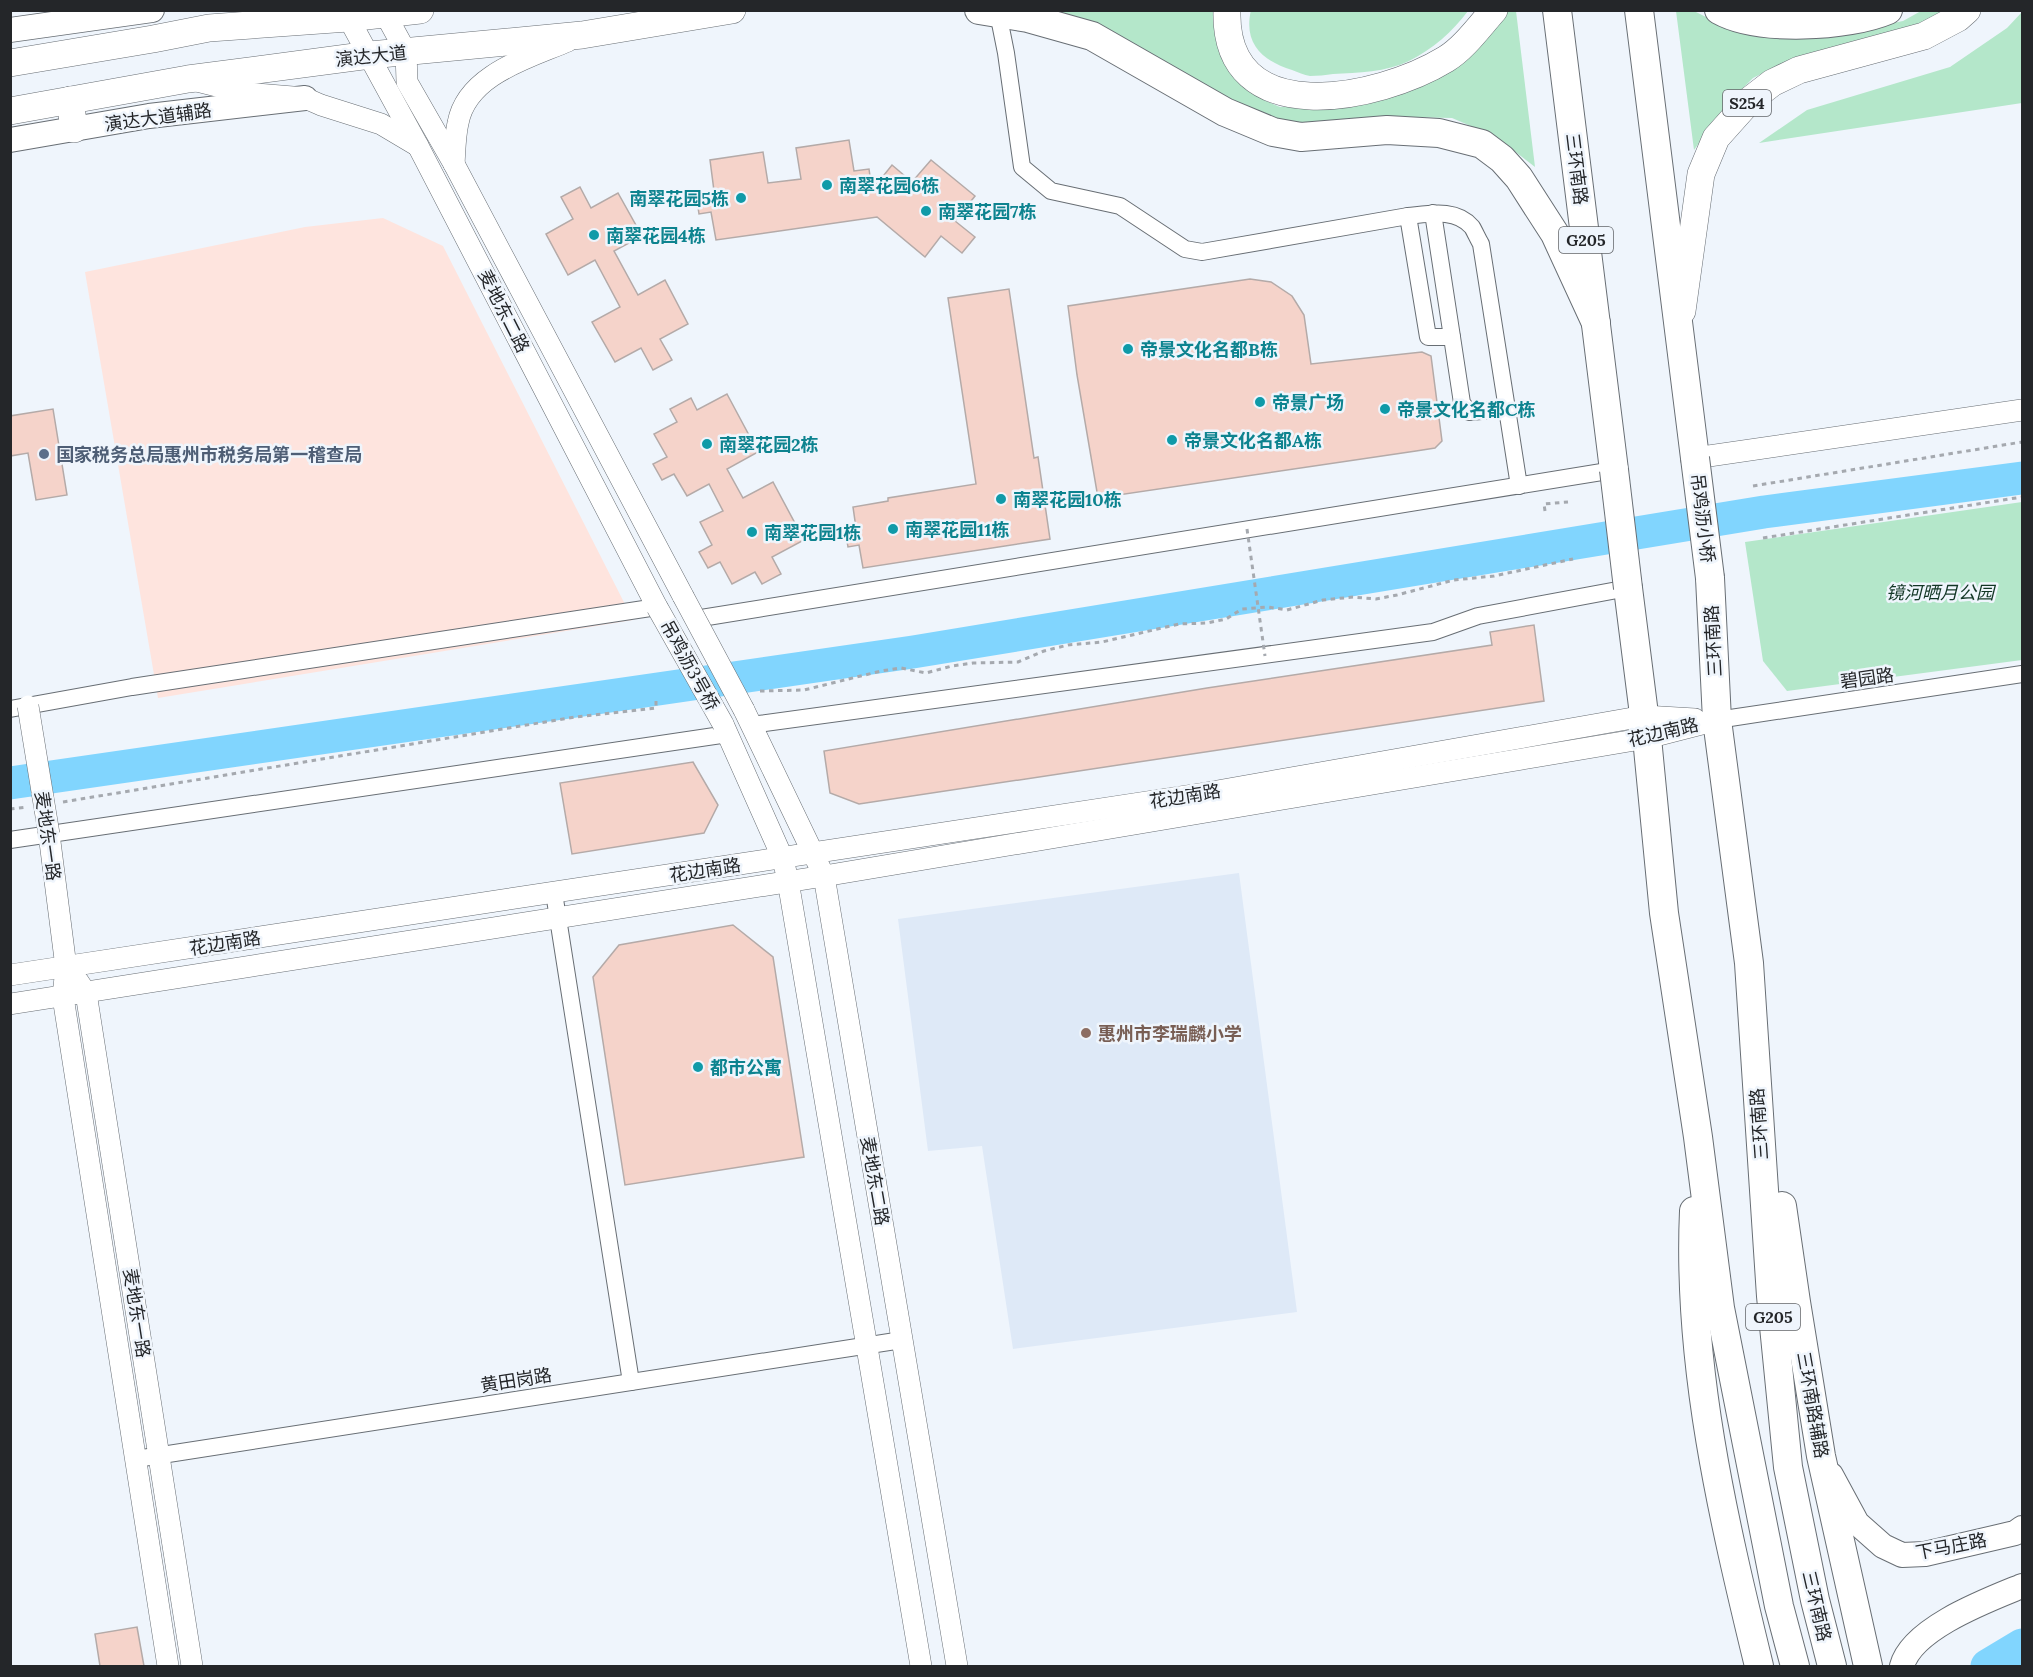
<svg xmlns="http://www.w3.org/2000/svg" width="2033" height="1677" font-family="Lora,'Noto Sans SC',serif">
<style>
.commercial{fill:#fee4de}
.built{fill:#dee9f7}
.green{fill:#b4e7ca}
.lines{fill:none;stroke-linecap:round;stroke-linejoin:round}
.river{stroke:#81d5fe;stroke-width:33}
.building{fill:#f5d3ca;stroke:#b4aaa8;stroke-width:1.5}
.minor-casing{stroke:#686e74;stroke-width:18}
.tertiary-casing{stroke:#686e74;stroke-width:22}
.secondary-casing{stroke:#686e74;stroke-width:26}
.primary-casing{stroke:#686e74;stroke-width:28}
.trunk-casing{stroke:#686e74;stroke-width:30}
.path{stroke:#a5a9af;stroke-width:3;stroke-dasharray:4.5 4.5;stroke-linecap:butt}
.minor{stroke:#fff;stroke-width:16}
.tertiary{stroke:#fff;stroke-width:21}
.secondary{stroke:#fff;stroke-width:24}
.primary{stroke:#fff;stroke-width:27}
.trunk{stroke:#fff;stroke-width:28}
.tertiary-bridge-casing{stroke:#686e74;stroke-width:22;stroke-linecap:butt}
.trunk-bridge-casing{stroke:#686e74;stroke-width:30;stroke-linecap:butt}
.path-bridge{stroke:#a5a9af;stroke-width:3;stroke-dasharray:4.5 4.5;stroke-linecap:butt}
.tertiary-bridge{stroke:#fff;stroke-width:21}
.trunk-bridge{stroke:#fff;stroke-width:28}
.culture-dot{fill:#0f9aa8;stroke:#eff5fc;stroke-width:2}
.service-dot{fill:#5c6f8a;stroke:#eff5fc;stroke-width:2}
.education-dot{fill:#8d6e63;stroke:#eff5fc;stroke-width:2}
.labels{text-anchor:middle;dominant-baseline:central;stroke-width:5;stroke-linejoin:round;paint-order:stroke}
.shield{fill:#eff5fc;stroke:#616468;stroke-width:1.5}
.shield-label{font-size:16px;font-weight:bold;fill:#242629}
.street-label{font-size:18px;fill:#242629;stroke:#eff5fc}
.culture-label{font-size:18px;font-weight:bold;fill:#0d838f;stroke:#eff5fc;text-anchor:start}
.service-label{font-size:18px;font-weight:bold;fill:#4e5e75;stroke:#eff5fc;text-anchor:start}
.park-label{font-size:18px;font-style:italic;fill:#123625;stroke:#eff5fc}
.education-label{font-size:18px;font-weight:bold;fill:#785e54;stroke:#eff5fc;text-anchor:start}
</style>
<rect width="100%" height="100%" fill="#eff5fc"/>
<path class="commercial" d="M 383,218 L 443,246 L 633,620 L 158,698 L 85,272 L 305,227 Z"/>
<path class="built" d="M 1239,873 L 1297,1312 L 1013,1349 L 982,1146 L 928,1151 L 898,919 Z"/>
<g class="green">
<path d="M 1251,10 L 1468,10 L 1468,11 C 1452,32 1433,49 1409,61 C 1386,72 1358,73 1333,74 C 1326,75 1317,76 1310,76 C 1304,75 1298,72 1292,70 C 1263,61 1243,44 1251,10 Z"/>
<path d="M 1056,11 L 1215,11 L 1213,18 L 1216,38 L 1221,57 L 1232,75 L 1245,87 L 1266,101 L 1280,107 L 1331,106 L 1392,96 L 1507,11 L 1516,11 L 1535,167 L 1513,150 L 1480,130 L 1452,118 L 1407,117 L 1289,125 L 1189,83 L 1145,50 L 1110,31 Z"/>
<path d="M 1676,11 L 1694,11 L 1724,26 L 1767,38 L 1803,36 L 1853,31 L 1903,21 L 1921,11 L 1942,11 L 1924,22 L 1791,59 L 1753,78 L 1726,105 L 1694,150 Z"/>
<path d="M 2022,12 L 2022,103 L 1759,143 L 1807,110 L 1950,67 L 2007,28 Z"/>
<path d="M 2022,502 L 2022,660 L 1787,691 L 1763,661 L 1745,542 Z"/>
</g>
<g class="lines">
<g class="river">
<path d="M 10,783 L 913,652 L 1764,512 L 2022,478"/>
<path d="M 1987,1666 L 2022,1645"/>
</g>
</g>
<g class="building">
<path d="M 849,140 L 854,171 L 869,169 L 872,190 L 892,165 L 912,182 L 931,160 L 975,196 L 955,221 L 975,237 L 962,253 L 941,236 L 925,257 L 877,217 L 716,240 L 711,212 L 699,214 L 696,194 L 714,191 L 710,160 L 763,152 L 768,183 L 801,179 L 796,148 Z"/>
<path d="M 580,187 L 591,208 L 618,193 L 642,236 L 614,251 L 638,295 L 665,280 L 688,324 L 660,339 L 672,360 L 653,370 L 641,348 L 615,362 L 592,322 L 620,307 L 595,260 L 568,275 L 546,234 L 573,219 L 561,197 Z"/>
<path d="M 1250,279 L 1271,282 L 1292,296 L 1304,315 L 1311,364 L 1422,352 L 1431,356 L 1442,441 L 1435,448 L 1416,451 L 1098,498 L 1077,375 L 1068,306 Z"/>
<path d="M 1009,289 L 1034,458 L 1038,457 L 1050,539 L 863,568 L 859,545 L 848,547 L 845,530 L 856,528 L 853,507 L 888,501 L 888,498 L 976,484 L 948,298 Z"/>
<path d="M 727,394 L 758,452 L 727,469 L 743,498 L 773,482 L 804,540 L 772,557 L 781,574 L 762,584 L 755,572 L 732,584 L 720,562 L 708,568 L 699,552 L 712,545 L 700,522 L 723,511 L 709,484 L 687,496 L 674,474 L 662,480 L 653,464 L 667,457 L 654,434 L 677,422 L 670,409 L 691,398 L 697,410 Z"/>
<path d="M 53,409 L 67,495 L 36,500 L 28,453 L 10,456 L 10,416 Z"/>
<path d="M 1534,625 L 1544,701 L 859,804 L 830,793 L 824,751 L 1207,688 L 1492,645 L 1490,632 Z"/>
<path d="M 693,762 L 718,805 L 704,833 L 572,854 L 560,783 Z"/>
<path d="M 733,925 L 773,957 L 804,1157 L 625,1185 L 593,977 L 619,945 Z"/>
<path d="M 137,1627 L 144,1666 L 100,1666 L 95,1634 Z"/>
</g>
<g class="lines">
<g class="minor-casing">
<g id="minor">
<path d="M 998,13 L 1006,53 L 1022,167 L 1051,191 L 1120,206 L 1185,249 L 1202,252 L 1408,216 L 1428,337 L 1452,337 L 1462,403 L 1469,412 L 1507,409 L 1519,486"/>
<path d="M 1433,213 L 1452,337"/>
<path d="M 1408,216 C 1429,214 1456,208 1472,227 C 1475,232 1478,239 1481,244 L 1507,409"/>
<path d="M 695,619 L 1614,470"/>
<path d="M 10,709 L 132,687 L 657,607"/>
<path d="M 1717,720 L 2022,674"/>
<path d="M 751,725 L 1433,632 L 1478,616 L 1628,588"/>
<path d="M 10,840 L 728,734"/>
<path d="M 554,893 L 631,1382"/>
<path d="M 136,1459 L 902,1340"/>
</g>
</g>
<g class="tertiary-casing">
<g id="tertiary">
<path d="M 344,10 L 417,144 L 657,607"/>
<path d="M 383,10 L 406,52 L 407,82 L 454,164 L 683,596"/>
<path d="M 197,81 L 245,93 L 305,98 L 321,105 L 381,124 L 418,146"/>
<path d="M 454,164 C 455,151 455,136 458,123 C 467,74 529,58 568,41"/>
<path d="M 1695,458 L 2022,410"/>
<path d="M 744,710 L 824,876 L 957,1666"/>
<path d="M 723,724 L 783,859 L 788,881 L 921,1666"/>
<path d="M 49,834 L 66,967 L 63,997 L 168,1666"/>
<path d="M 10,975 L 1206,793 L 1644,716 L 1695,719"/>
<path d="M 78,981 L 86,993 L 192,1666"/>
<path d="M 10,1004 L 824,876 L 1647,738 L 1717,720"/>
</g>
</g>
<g class="secondary-casing">
<g id="secondary">
<path d="M 10,30 L 152,10"/>
<path d="M 10,140 L 149,116 L 305,98"/>
<path d="M 1831,1475 L 1857,1523 L 1883,1546 L 1902,1555 L 1925,1554 L 2015,1533 L 2022,1528"/>
<path d="M 1902,1666 C 1912,1628 1988,1600 2022,1586"/>
</g>
</g>
<g class="primary-casing">
<g id="primary">
<path d="M 1227,10 C 1223,133 1379,100 1446,59 C 1464,48 1479,27 1494,10"/>
<path d="M 10,63 L 153,39 L 209,28 L 348,18 L 420,10"/>
<path d="M 70,100 L 74,129"/>
<path d="M 10,111 L 188,79 L 370,55 L 582,35 L 732,10"/>
<path d="M 1682,311 L 1701,174 L 1716,138 L 1750,100 L 1772,83 L 1799,70 L 1924,36 L 1958,18 L 1967,10"/>
</g>
</g>
<g class="trunk-casing">
<g id="trunk">
<path d="M 979,10 L 1028,18 L 1092,36 L 1225,112 L 1273,132 L 1301,137 L 1387,130 L 1439,133 L 1482,144 L 1502,159 L 1519,178 L 1555,234 L 1596,323"/>
<path d="M 1557,10 L 1614,470"/>
<path d="M 1639,10 L 1695,458"/>
<path d="M 1719,10 C 1758,32 1848,27 1888,10"/>
<path d="M 1710,578 L 1717,720 L 1749,963 L 1771,1296 L 1788,1467 L 1815,1600 L 1832,1666"/>
<path d="M 1628,588 L 1647,738 L 1664,913 L 1698,1137 L 1720,1308 L 1779,1606 L 1795,1666"/>
<path d="M 1782,1206 L 1796,1302 L 1821,1456 L 1868,1666"/>
<path d="M 1694,1211 C 1687,1365 1723,1518 1759,1666"/>
</g>
</g>
<g class="path">
<path d="M 1753,486 L 2022,442"/>
<path d="M 1545,511 L 1544,504 L 1568,502"/>
<path d="M 1763,538 L 2022,497"/>
<path d="M 760,691 L 804,690 L 881,671 L 901,668 L 926,673 L 952,666 L 973,663 L 1018,662 L 1044,651 L 1068,645 L 1102,642 L 1179,624 L 1207,623 L 1226,619 L 1242,609 L 1268,607 L 1287,610 L 1323,600 L 1353,597 L 1376,599 L 1397,595 L 1454,580 L 1494,576 L 1573,559"/>
<path d="M 63,802 L 575,717 L 656,708 L 656,701"/>
<path d="M 10,809 L 27,807"/>
</g>
<use href="#minor" class="minor"/>
<use href="#tertiary" class="tertiary"/>
<use href="#secondary" class="secondary"/>
<use href="#primary" class="primary"/>
<use href="#trunk" class="trunk"/>
<g class="tertiary-bridge-casing">
<g id="tertiary-bridge">
<path d="M 683,596 L 744,710"/>
<path d="M 657,607 L 723,724"/>
<path d="M 28,706 L 49,834"/>
</g>
</g>
<g class="trunk-bridge-casing">
<g id="trunk-bridge">
<path d="M 1695,458 L 1710,578"/>
<path d="M 1614,470 L 1628,588"/>
</g>
</g>
<path class="path-bridge" d="M 1247,529 L 1265,656"/>
<use href="#tertiary-bridge" class="tertiary-bridge"/>
<use href="#trunk-bridge" class="trunk-bridge"/>
</g>
<g class="culture-dot">
<circle cx="827" cy="185" r="6"/>
<circle cx="741" cy="198" r="6"/>
<circle cx="926" cy="211" r="6"/>
<circle cx="594" cy="235" r="6"/>
<circle cx="1128" cy="349" r="6"/>
<circle cx="1260" cy="402" r="6"/>
<circle cx="1385" cy="409" r="6"/>
<circle cx="1172" cy="440" r="6"/>
<circle cx="707" cy="444" r="6"/>
<circle cx="1001" cy="499" r="6"/>
<circle cx="893" cy="529" r="6"/>
<circle cx="752" cy="532" r="6"/>
<circle cx="698" cy="1067" r="6"/>
</g>
<circle class="service-dot" cx="44" cy="454" r="6"/>
<circle class="education-dot" cx="1086" cy="1033" r="6"/>
<g class="labels">
<g class="shield">
<rect x="1723" y="90" width="48" height="26" rx="4.5"/>
<rect x="1559" y="227" width="54" height="26" rx="4.5"/>
<rect x="1746" y="1304" width="54" height="26" rx="4.5"/>
</g>
<g class="shield-label">
<text x="1747" y="103">S254</text>
<text x="1586" y="240">G205</text>
<text x="1773" y="1317">G205</text>
</g>
<g class="street-label">
<text transform="translate(371 56) rotate(-6)">演达大道</text>
<text transform="translate(158 117) rotate(-8)">演达大道辅路</text>
<text transform="translate(1577 169) rotate(83)">三环南路</text>
<text transform="translate(504 311) rotate(63)">麦地东二路</text>
<text transform="translate(1703 518) rotate(83)">吊鸡沥小桥</text>
<text transform="translate(1713 641) rotate(-93)">三环南路</text>
<text transform="translate(690 665) rotate(61)">吊鸡沥3号桥</text>
<text transform="translate(1867 678) rotate(-8)">碧园路</text>
<text transform="translate(1663 732) rotate(-13)">花边南路</text>
<text transform="translate(1185 796) rotate(-9)">花边南路</text>
<text transform="translate(48 836) rotate(82)">麦地东一路</text>
<text transform="translate(705 870) rotate(-9)">花边南路</text>
<text transform="translate(225 943) rotate(-9)">花边南路</text>
<text transform="translate(1759 1124) rotate(-94)">三环南路</text>
<text transform="translate(875 1181) rotate(80)">麦地东二路</text>
<text transform="translate(137 1313) rotate(81)">麦地东一路</text>
<text transform="translate(516 1380) rotate(-9)">黄田岗路</text>
<text transform="translate(1813 1405) rotate(80)">三环南路辅路</text>
<text transform="translate(1951 1546) rotate(-11)">下马庄路</text>
<text transform="translate(1817 1606) rotate(77)">三环南路</text>
</g>
<g class="culture-label">
<text x="839" y="185">南翠花园6栋</text>
<text x="729" y="198" text-anchor="end">南翠花园5栋</text>
<text x="938" y="211">南翠花园7栋</text>
<text x="606" y="235">南翠花园4栋</text>
<text x="1140" y="349">帝景文化名都B栋</text>
<text x="1272" y="402">帝景广场</text>
<text x="1397" y="409">帝景文化名都C栋</text>
<text x="1184" y="440">帝景文化名都A栋</text>
<text x="719" y="444">南翠花园2栋</text>
<text x="1013" y="499">南翠花园10栋</text>
<text x="905" y="529">南翠花园11栋</text>
<text x="764" y="532">南翠花园1栋</text>
<text x="710" y="1067">都市公寓</text>
</g>
<g class="service-label">
<text x="56" y="454">国家税务总局惠州市税务局第一稽查局</text>
</g>
<g class="park-label">
<text x="1940" y="592">镜河晒月公园</text>
</g>
<g class="education-label">
<text x="1098" y="1033">惠州市李瑞麟小学</text>
</g>
</g>
<rect width="2033" height="1677" fill="none" stroke="#242629" stroke-width="24"/>
</svg>
